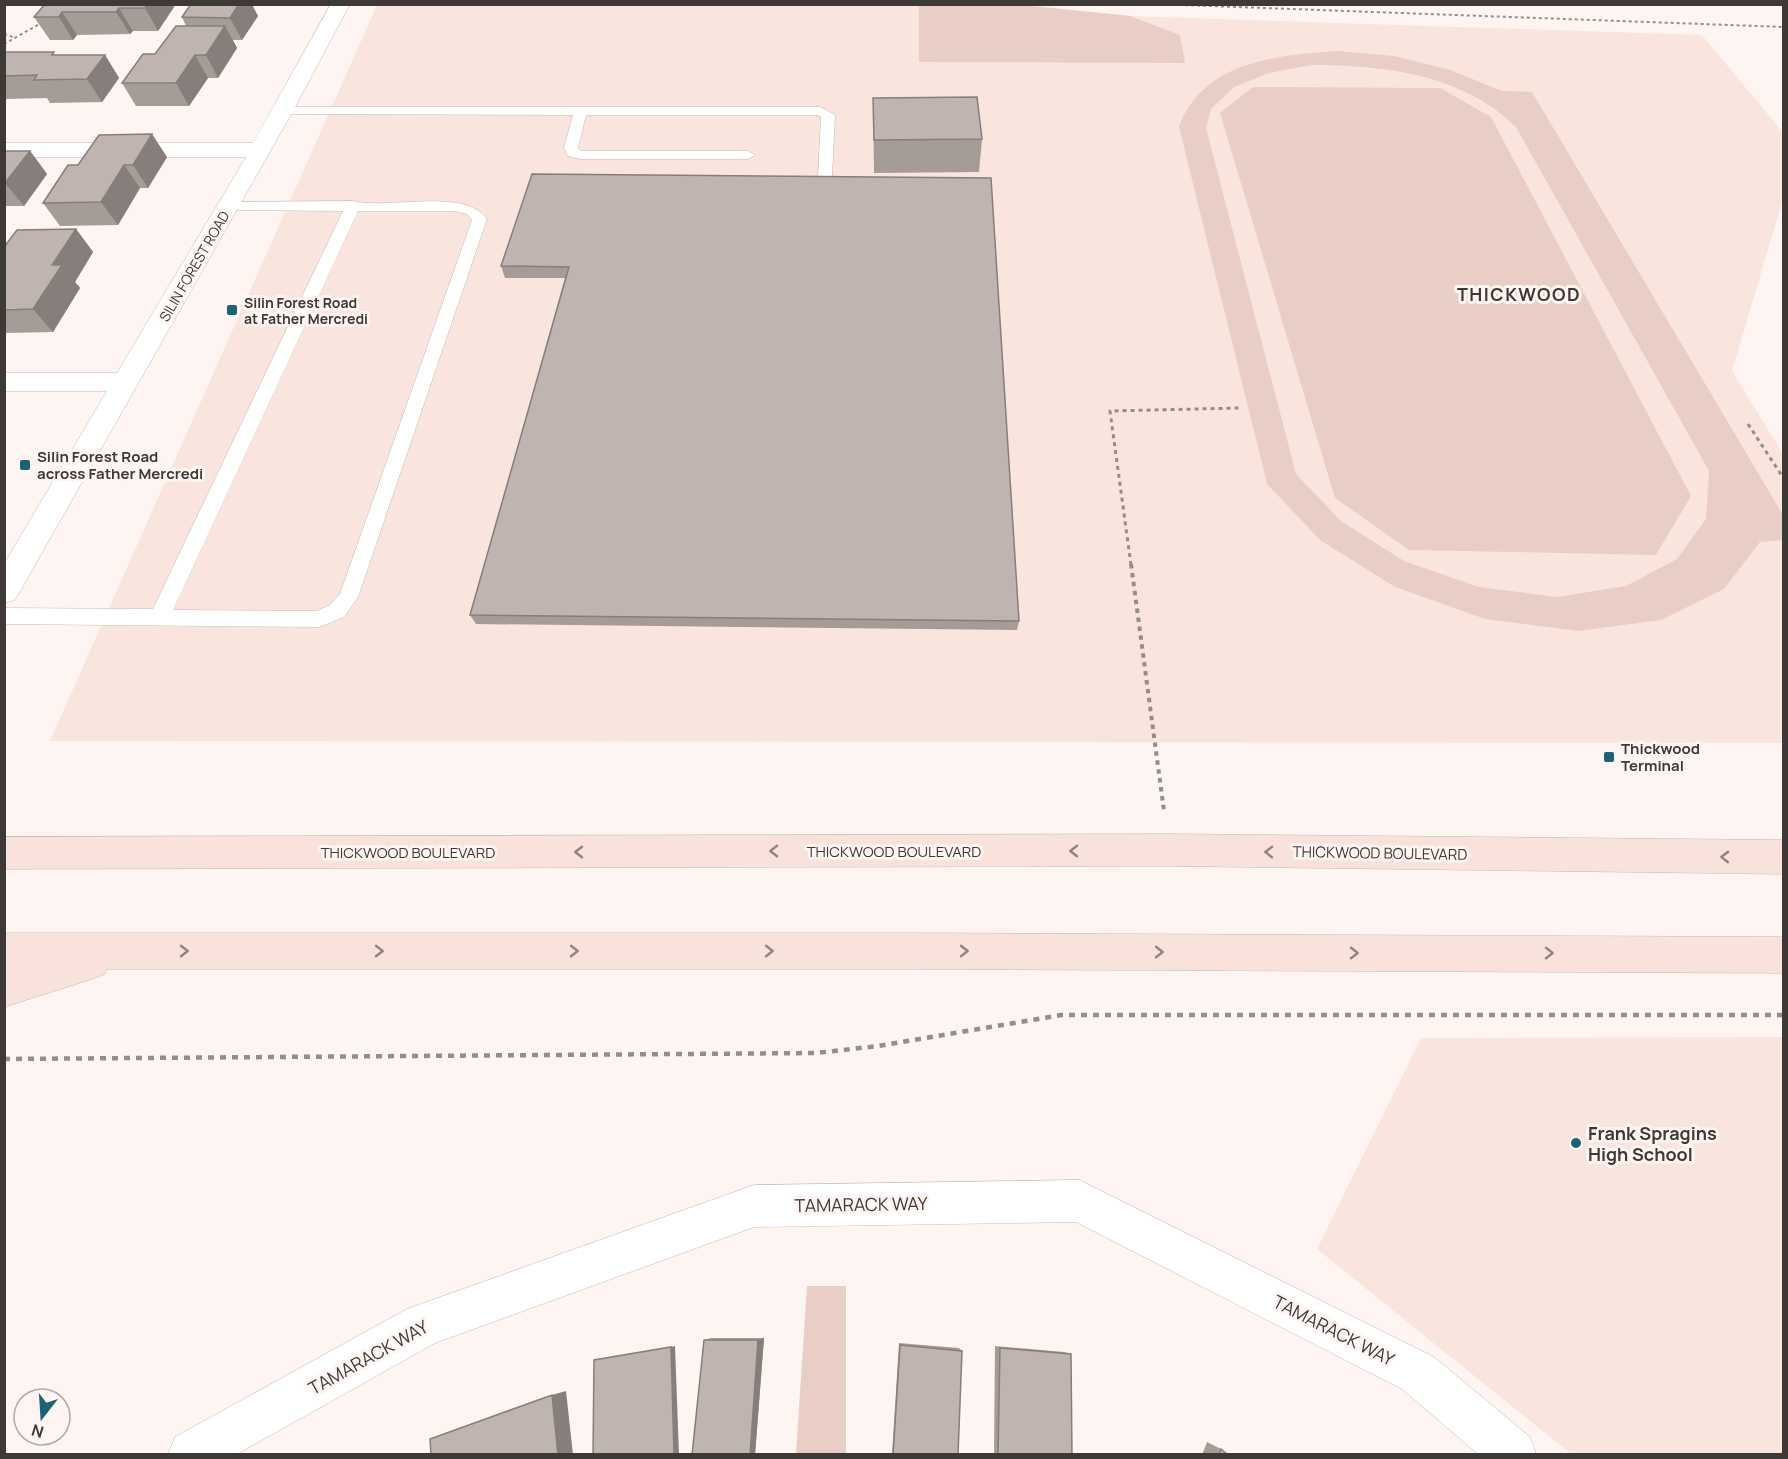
<svg xmlns="http://www.w3.org/2000/svg" width="1788" height="1459" font-family="Manrope,sans-serif">
<style>
.built{fill:#fae5de}
.green{fill:#e9cec5;fill-rule:evenodd}
.lines{fill:none;stroke-linecap:round;stroke-linejoin:round}
.service-casing{stroke:#c4b8b4;stroke-width:1}
.minor-casing{stroke:#c4b8b4;stroke-width:1}
.secondary-casing{stroke:#c4b8b4;stroke-width:1}
.path-far3{stroke:#958d8b;stroke-width:2;stroke-dasharray:3 3;stroke-linecap:butt}
.path-far2{stroke:#958d8b;stroke-width:3;stroke-dasharray:4 4;stroke-linecap:butt}
.path-far1{stroke:#958d8b;stroke-width:4;stroke-dasharray:4.5 4.5;stroke-linecap:butt}
.path{stroke:#958d8b;stroke-width:4.5;stroke-dasharray:6 6;stroke-linecap:butt}
.service{fill:#fff;fill-rule:evenodd}
.minor{fill:#fff;fill-rule:evenodd}
.secondary{fill:#f9e2db;fill-rule:evenodd}
.wall{fill:#a59b97}
.shaded-wall{fill:#867e7b}
.building{fill:#c0b4b0;stroke:#867e7b;stroke-width:1.5}
.oneway{stroke:#928581}
.poi-dot{fill:#1d6174;stroke:#fef4f1;stroke-width:2}
.labels{text-anchor:middle;dominant-baseline:central;stroke-width:6;stroke-linejoin:round;paint-order:stroke}
.far-street-label{font-size:14px;fill:#3e3937;stroke:#fef4f1}
.far-poi-label{font-size:14px;font-weight:bold;fill:#3e3937;stroke:#fef4f1;text-anchor:start}
.poi-label{font-size:15px;font-weight:bold;fill:#3e3937;stroke:#fef4f1;text-anchor:start}
.street-label{font-size:15px;fill:#3e3937;stroke:#fef4f1}
.far-district-label{font-size:18px;font-weight:bold;letter-spacing:1.5px;fill:#3e3937;stroke:#fef4f1}
.near-poi-label{font-size:18px;font-weight:bold;fill:#3e3937;stroke:#fef4f1;text-anchor:start}
.near-street-label{font-size:18px;fill:#3e3937;stroke:#fef4f1}
</style>
<rect width="100%" height="100%" fill="#fef4f1"/>
<g class="built">
<path d="M 1021,4 L 1130,16 L 1702,35 L 1783,133 L 1783,199 L 1732,371 L 1783,454 L 1783,743 L 50,741 L 377,5 Z"/>
<path d="M 1783,1037 L 1783,1454 L 1571,1454 L 1317,1249 L 1421,1038 Z"/>
</g>
<g class="green">
<path d="M 919,5 L 1021,5 L 1130,16 L 1180,35 L 1185,63 L 919,62 Z"/>
<path d="M 1338,51 L 1394,56 L 1450,70 L 1502,91 L 1532,92 L 1783,515 L 1783,540 L 1760,542 L 1724,589 L 1661,620 L 1578,631 L 1485,619 L 1395,587 L 1320,540 L 1267,484 L 1179,127 C 1202,61 1278,55 1338,51 ZM 1311,65 C 1383,65 1462,74 1516,127 L 1709,471 L 1706,519 L 1677,559 L 1626,586 L 1557,597 L 1479,587 L 1404,561 L 1341,521 L 1296,474 L 1206,128 L 1211,109 L 1234,87 L 1269,73 Z"/>
<path d="M 1253,87 L 1440,88 L 1491,117 L 1691,496 L 1656,555 L 1409,550 L 1335,498 L 1220,113 Z"/>
<path d="M 807,1286 L 846,1286 L 846,1454 L 796,1454 Z"/>
</g>
<g class="lines">
<g class="service-casing">
<g id="service">
<path d="M 283,107 L 820,107 L 835,115 L 832,177 L 825,181 L 818,177 L 821,117 L 818,115 L 586,115 L 578,148 L 581,151 L 748,151 L 755,155 L 748,159 L 580,159 L 568,156 L 564,148 L 573,115 L 278,114 L 276,111 L 278,108 Z"/>
<path d="M 353,201 C 389,210 464,187 487,219 L 358,597 L 344,617 L 319,627 L 4,624 L 4,608 L 153,609 L 343,211 L 228,210 L 221,206 L 228,202 ZM 358,211 L 455,211 L 467,214 L 472,220 L 340,594 L 330,605 L 317,611 L 173,610 Z"/>
</g>
</g>
<g class="minor-casing">
<g id="minor">
<path d="M 331,4 L 350,4 L 293,111 L 15,600 L 4,603 L 4,564 L 107,391 L 4,391 L 4,373 L 117,373 L 246,157 L 4,157 L 4,143 L 253,143 Z"/>
<path d="M 1079,1180 L 1434,1357 L 1530,1437 L 1536,1454 L 1478,1454 L 1402,1389 L 1076,1222 L 754,1227 L 435,1343 L 237,1454 L 168,1454 L 175,1437 L 407,1309 L 754,1185 Z"/>
</g>
</g>
<g class="secondary-casing">
<g id="secondary">
<path d="M 1169,834 L 1784,840 L 1784,874 L 1169,866 L 4,869 L 4,837 Z"/>
<path d="M 4,933 L 905,933 L 1784,937 L 1784,973 L 905,969 L 107,969 L 105,974 L 92,979 L 4,1007 Z"/>
</g>
</g>
<g class="path-far3">
<path d="M 1155,4 L 1784,27"/>
<path d="M 4,34 L 13,37"/>
<path d="M 4,44 L 43,22"/>
</g>
<g class="path-far2">
<path d="M 1748,424 L 1784,479"/>
<path d="M 1131,565 L 1110,411 L 1239,408"/>
</g>
<path class="path-far1" d="M 1131,564 L 1164,811"/>
<path class="path" d="M 4,1059 L 816,1053 L 878,1046 L 1061,1015 L 1784,1015"/>
<use href="#service" class="service"/>
<use href="#minor" class="minor"/>
<use href="#secondary" class="secondary"/>
</g>
<g class="wall">
<path d="M 17,4 L 173,4 L 174,7 L 158,31 L 133,31 L 130,34 L 77,35 L 73,40 L 50,40 L 34,17 L 44,5 L 18,6 Z"/>
<path d="M 191,4 L 255,4 L 253,7 L 258,16 L 242,40 L 233,40 L 237,48 L 218,78 L 208,78 L 189,106 L 136,106 L 122,83 L 155,54 L 186,26 L 182,17 Z"/>
<path d="M 4,50 L 6,52 L 57,55 L 105,55 L 119,78 L 102,102 L 50,103 L 47,98 L 4,99 Z"/>
<path d="M 873,98 L 982,139 L 979,172 L 874,173 Z"/>
<path d="M 4,151 L 30,151 L 47,174 L 24,206 L 4,206 Z"/>
<path d="M 167,157 L 148,188 L 140,188 L 118,225 L 60,226 L 43,203 L 78,165 Z"/>
<path d="M 532,174 L 1019,621 L 1017,630 L 476,624 L 470,615 L 565,278 L 505,278 L 501,266 Z"/>
<path d="M 76,229 L 93,252 L 75,282 L 80,288 L 53,332 L 4,333 L 4,247 Z"/>
<path d="M 711,1338 L 764,1338 L 755,1455 L 692,1455 L 704,1340 Z"/>
<path d="M 899,1343 L 959,1348 L 962,1351 L 892,1455 Z"/>
<path d="M 995,1346 L 1064,1352 L 1071,1354 L 1072,1455 L 994,1455 Z"/>
<path d="M 1207,1442 L 1221,1449 L 1228,1455 L 1202,1455 Z"/>
</g>
<g class="shaded-wall">
<path d="M 148,4 L 173,4 L 174,7 L 158,31 L 145,8 Z"/>
<path d="M 239,4 L 255,4 L 253,7 L 258,16 L 242,40 L 230,18 Z"/>
<path d="M 119,8 L 133,31 L 130,34 L 116,12 Z"/>
<path d="M 62,12 L 77,35 L 73,40 L 59,17 Z"/>
<path d="M 225,26 L 237,48 L 218,78 L 206,55 Z"/>
<path d="M 105,55 L 119,78 L 102,102 L 87,79 Z"/>
<path d="M 195,55 L 208,78 L 189,106 L 176,83 Z"/>
<path d="M 152,134 L 167,157 L 148,188 L 133,165 Z"/>
<path d="M 30,151 L 47,174 L 24,206 L 5,183 Z"/>
<path d="M 124,165 L 140,188 L 118,225 L 101,202 Z"/>
<path d="M 76,229 L 93,252 L 75,282 L 80,288 L 53,332 L 33,309 L 52,265 Z"/>
<path d="M 764,1338 L 755,1455 L 750,1455 L 758,1340 Z"/>
<path d="M 675,1346 L 679,1455 L 674,1455 L 671,1347 Z"/>
<path d="M 566,1391 L 573,1455 L 558,1455 L 552,1395 Z"/>
</g>
<g class="building">
<path d="M 45,4 L 148,4 L 145,8 L 119,8 L 116,12 L 62,12 L 59,17 L 34,17 Z"/>
<path d="M 191,4 L 239,4 L 230,18 L 182,17 Z"/>
<path d="M 176,26 L 225,26 L 206,55 L 195,55 L 176,83 L 122,83 L 143,54 L 155,54 Z"/>
<path d="M 4,52 L 54,52 L 52,55 L 105,55 L 87,79 L 34,80 L 37,75 L 4,76 Z"/>
<path d="M 977,97 L 982,139 L 874,140 L 873,98 Z"/>
<path d="M 152,134 L 133,165 L 124,165 L 101,202 L 43,203 L 68,165 L 78,165 L 99,135 Z"/>
<path d="M 4,151 L 30,151 L 5,183 L 4,183 Z"/>
<path d="M 532,174 L 991,178 L 1019,621 L 470,615 L 569,267 L 501,266 Z"/>
<path d="M 76,229 L 52,265 L 62,265 L 33,309 L 4,310 L 4,247 L 17,230 Z"/>
<path d="M 704,1340 L 758,1340 L 750,1455 L 692,1455 Z"/>
<path d="M 900,1345 L 962,1351 L 958,1455 L 893,1455 Z"/>
<path d="M 671,1347 L 674,1455 L 593,1455 L 594,1360 Z"/>
<path d="M 1000,1348 L 1071,1354 L 1072,1455 L 998,1455 Z"/>
<path d="M 552,1395 L 558,1455 L 431,1455 L 430,1439 Z"/>
<path d="M 1221,1449 L 1228,1455 L 1219,1455 Z"/>
</g>
<defs><path id="oneway-chevron" d="M-2-3.5L2.5 0L-2 3.5" fill="none" stroke-width="1.6" stroke-linecap="round" stroke-linejoin="round" transform="scale(1.5)"/></defs>
<g class="oneway">
<use href="#oneway-chevron" transform="translate(774 851) rotate(180)"/>
<use href="#oneway-chevron" transform="translate(1074 851) rotate(180)"/>
<use href="#oneway-chevron" transform="translate(579 852) rotate(180)"/>
<use href="#oneway-chevron" transform="translate(1269 852) rotate(-179)"/>
<use href="#oneway-chevron" transform="translate(1725 857) rotate(-179)"/>
<use href="#oneway-chevron" transform="translate(184 951)"/>
<use href="#oneway-chevron" transform="translate(379 951)"/>
<use href="#oneway-chevron" transform="translate(574 951)"/>
<use href="#oneway-chevron" transform="translate(769 951)"/>
<use href="#oneway-chevron" transform="translate(964 951)"/>
<use href="#oneway-chevron" transform="translate(1159 952)"/>
<use href="#oneway-chevron" transform="translate(1354 953)"/>
<use href="#oneway-chevron" transform="translate(1549 953)"/>
</g>
<g class="poi-dot">
<rect x="226" y="304" width="12" height="12" rx="3"/>
<rect x="19" y="459" width="12" height="12" rx="3"/>
<rect x="1603" y="751" width="12" height="12" rx="3"/>
<circle cx="1576" cy="1143" r="6"/>
</g>
<g class="labels">
<g class="far-street-label">
<text transform="translate(194 266) rotate(-60)">SILIN FOREST ROAD</text>
</g>
<g class="far-poi-label">
<text x="244" y="302">Silin Forest Road<tspan x="244" dy="16">at Father Mercredi</tspan></text>
</g>
<g class="poi-label">
<text x="37" y="456">Silin Forest Road<tspan x="37" dy="17">across Father Mercredi</tspan></text>
<text x="1621" y="748">Thickwood<tspan x="1621" dy="17">Terminal</tspan></text>
</g>
<g class="street-label">
<text x="894" y="851">THICKWOOD BOULEVARD</text>
<text x="408" y="852">THICKWOOD BOULEVARD</text>
<text transform="translate(1380 853) rotate(1)">THICKWOOD BOULEVARD</text>
</g>
<g class="far-district-label">
<text x="1519" y="294">THICKWOOD</text>
</g>
<g class="near-poi-label">
<text x="1588" y="1133">Frank Spragins<tspan x="1588" dy="21">High School</tspan></text>
</g>
<g class="near-street-label">
<text transform="translate(861 1204) rotate(-1)">TAMARACK WAY</text>
<text transform="translate(1334 1330) rotate(27)">TAMARACK WAY</text>
<text transform="translate(368 1357) rotate(-29)">TAMARACK WAY</text>
</g>
</g>
<rect width="1788" height="1459" fill="none" stroke="#3e3937" stroke-width="12"/>
<g transform="translate(42 1417) rotate(197)"><circle r="28" fill="#fef4f1" stroke="#b1a9a7" stroke-width="1.5"/>
<path d="M0-4.5L10 22L0 15L-10 22Z" fill="#1d6174"/>
<text y="-9" font-size="16" font-weight="bold" text-anchor="middle" fill="#3e3937">N</text>
</g>
</svg>
